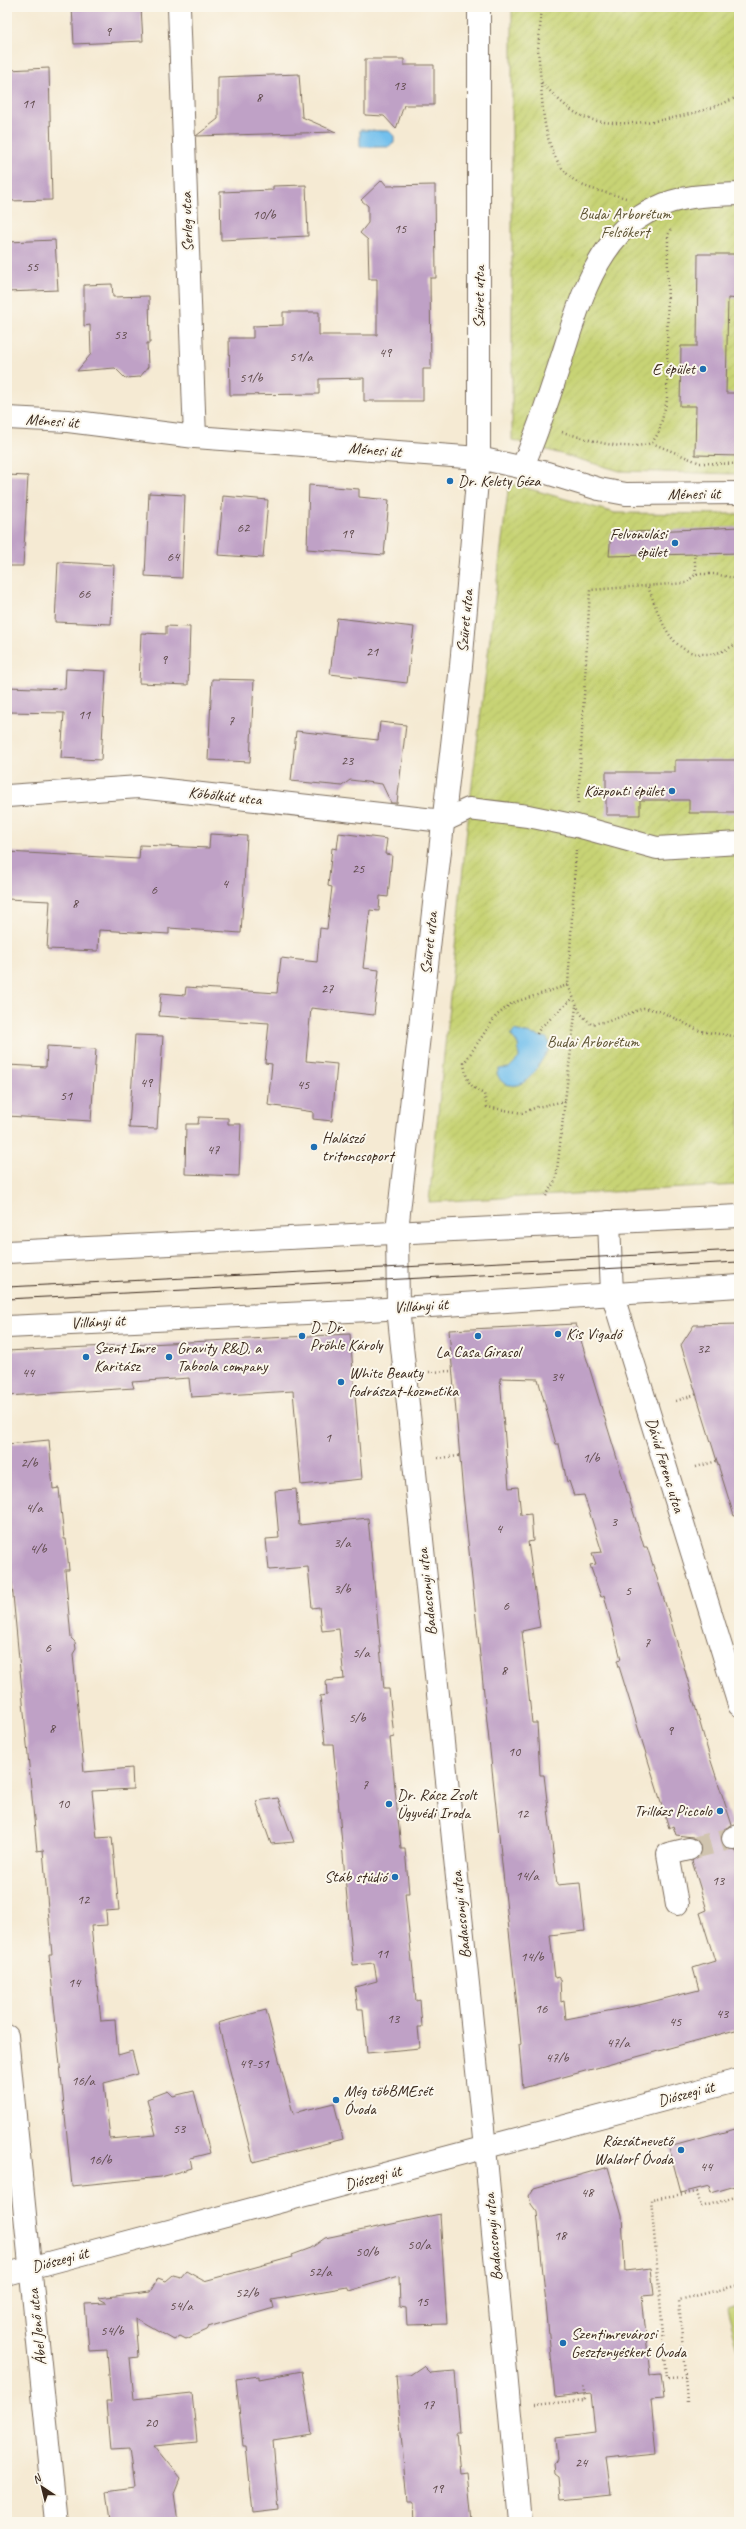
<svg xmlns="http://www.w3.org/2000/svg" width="746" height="2529" font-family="Caveat,sans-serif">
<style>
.green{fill:#c7d374;stroke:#817e49}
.garden{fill:url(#garden-furrows);stroke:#817e49}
.water{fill:#72c0ed;stroke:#567586}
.building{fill:#bfa1c6;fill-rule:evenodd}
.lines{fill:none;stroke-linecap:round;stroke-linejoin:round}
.minor-tunnel{stroke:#d0c4af;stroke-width:22;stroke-dasharray:22 11;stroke-linecap:butt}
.minor-casing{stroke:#7c6d5d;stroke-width:24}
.path{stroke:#7c6d5d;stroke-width:2.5;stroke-dasharray:1 3;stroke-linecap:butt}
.minor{stroke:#fff;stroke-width:22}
.tram{stroke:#3b2a1e;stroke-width:1}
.poi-dot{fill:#1f6fb2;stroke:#fbf7ec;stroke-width:1.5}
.labels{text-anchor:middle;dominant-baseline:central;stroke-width:4;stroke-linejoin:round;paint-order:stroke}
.number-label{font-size:14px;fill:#5c4848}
.park-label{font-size:16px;fill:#5e5434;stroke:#fbf7ec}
.street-label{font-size:16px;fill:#3b2a1e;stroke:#fbf7ec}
.poi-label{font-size:16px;fill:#3b2a1e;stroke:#fbf7ec;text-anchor:start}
</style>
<defs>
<pattern id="garden-furrows" width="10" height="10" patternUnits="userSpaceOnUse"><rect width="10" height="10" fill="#c7d374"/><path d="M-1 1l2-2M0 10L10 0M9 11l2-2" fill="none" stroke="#acb564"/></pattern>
</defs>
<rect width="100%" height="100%" fill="#fbf7ec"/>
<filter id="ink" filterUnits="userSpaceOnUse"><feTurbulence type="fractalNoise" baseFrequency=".025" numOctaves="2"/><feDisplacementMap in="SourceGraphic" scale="8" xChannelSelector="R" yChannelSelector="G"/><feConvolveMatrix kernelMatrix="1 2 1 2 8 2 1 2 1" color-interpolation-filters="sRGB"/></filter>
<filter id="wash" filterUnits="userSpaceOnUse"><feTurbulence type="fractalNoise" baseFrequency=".012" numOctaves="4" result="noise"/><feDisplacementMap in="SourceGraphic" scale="16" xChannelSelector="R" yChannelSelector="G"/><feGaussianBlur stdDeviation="0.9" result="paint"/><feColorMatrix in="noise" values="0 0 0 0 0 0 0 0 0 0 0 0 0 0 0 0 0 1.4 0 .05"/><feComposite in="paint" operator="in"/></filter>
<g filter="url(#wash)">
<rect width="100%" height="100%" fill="#f5ead3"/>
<path class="green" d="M 739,2305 L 739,2353 L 727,2309 Z"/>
<g class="garden">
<path d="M 512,7 L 739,7 L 739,474 L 620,471 L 512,440 Z"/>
<path d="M 509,483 L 615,513 L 739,514 L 739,1185 L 429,1202 L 469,809 Z"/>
</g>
<g class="water">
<path d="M 360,130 L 389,131 L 394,136 L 394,143 L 388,147 L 360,147 Z"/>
<path d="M 514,1030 L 547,1038 L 551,1047 C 539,1061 530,1089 510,1085 C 502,1084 499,1079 497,1073 L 499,1069 L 509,1068 L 519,1058 L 518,1044 L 511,1035 Z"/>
</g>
<g id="blocks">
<g class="building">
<path d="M 72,7 L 141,7 L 143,41 L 74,44 Z"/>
<path d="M 365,59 L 404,59 L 404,65 L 434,65 L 434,105 L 404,105 L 396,129 L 384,116 L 365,115 Z"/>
<path d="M 49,68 L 52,200 L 7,201 L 7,164 L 11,164 L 10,121 L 9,113 L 7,113 L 8,70 Z"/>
<path d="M 299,74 L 302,117 L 336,132 L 196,136 L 218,119 L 218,77 Z"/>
<path d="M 382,180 L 387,186 L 435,185 L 436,278 L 430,278 L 431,369 L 423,369 L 423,401 L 364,401 L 364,378 L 319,379 L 319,394 L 230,395 L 229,338 L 253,338 L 253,326 L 283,325 L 283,312 L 319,312 L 319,335 L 377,335 L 377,279 L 369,279 L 368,240 L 360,233 L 368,223 L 368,206 L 361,200 Z"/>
<path d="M 306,185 L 308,236 L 221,240 L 220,192 L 273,190 L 273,186 Z"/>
<path d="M 55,240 L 58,290 L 7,292 L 7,242 Z"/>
<path d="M 698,254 L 739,254 L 739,299 L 728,298 L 726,393 L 739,393 L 739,456 L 695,455 L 696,406 L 680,406 L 681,346 L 697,346 Z"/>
<path d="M 112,284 L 113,297 L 149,296 L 150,343 L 147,343 L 148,367 L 140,377 L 125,378 L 115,368 L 77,371 L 91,354 L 90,325 L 84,326 L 84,285 Z"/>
<path d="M 7,475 L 28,476 L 23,566 L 7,566 Z"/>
<path d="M 309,485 L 359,489 L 359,497 L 389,500 L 384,555 L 307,549 Z"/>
<path d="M 149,493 L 185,495 L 182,578 L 145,576 Z"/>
<path d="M 223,496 L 268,500 L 263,558 L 218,555 Z"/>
<path d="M 739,527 L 739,553 L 609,556 L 611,533 Z"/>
<path d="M 58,562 L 114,565 L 111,624 L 55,622 Z"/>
<path d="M 337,618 L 414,627 L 407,683 L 330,674 Z"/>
<path d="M 166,626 L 190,627 L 188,685 L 139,683 L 141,633 L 166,634 Z"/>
<path d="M 66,669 L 106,671 L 101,760 L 61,758 L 64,713 L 7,712 L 7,687 L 65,689 Z"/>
<path d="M 212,679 L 254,680 L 250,762 L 208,760 Z"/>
<path d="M 380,722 L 406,725 L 397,803 L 391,803 L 382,784 L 350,780 L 342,786 L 291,781 L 296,731 L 378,740 Z"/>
<path d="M 675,760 L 739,760 L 739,813 L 689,813 L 689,800 L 640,800 L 640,815 L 606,815 L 606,772 L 675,772 Z"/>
<path d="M 339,833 L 387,839 L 385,854 L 392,855 L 388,897 L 380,896 L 379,911 L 370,910 L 363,968 L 379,970 L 374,1015 L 311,1008 L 306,1061 L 337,1064 L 332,1121 L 313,1119 L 313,1112 L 268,1105 L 272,1064 L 265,1063 L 269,1023 L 159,1016 L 161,993 L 185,995 L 186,987 L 277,993 L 281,958 L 317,962 L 320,928 L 327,929 L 332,887 L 328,886 L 332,848 L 337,849 Z"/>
<path d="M 210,834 L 247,836 L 241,933 L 169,928 L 169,934 L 99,930 L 98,951 L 47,949 L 50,901 L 7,899 L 7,852 L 139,859 L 140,845 L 209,848 Z"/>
<path d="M 135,1035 L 163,1036 L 157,1129 L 129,1128 Z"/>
<path d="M 47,1046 L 96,1049 L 91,1121 L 7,1116 L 7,1065 L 46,1067 Z"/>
<path d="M 199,1117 L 228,1118 L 228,1124 L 241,1124 L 239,1176 L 185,1174 L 186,1124 L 198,1124 Z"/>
<path d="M 576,1324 L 644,1547 L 647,1547 L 670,1618 L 710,1758 L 732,1825 L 724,1829 L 721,1836 L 724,1847 L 736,1850 L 739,1859 L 739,2029 L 523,2088 L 519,2045 L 521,2044 L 463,1494 L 449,1330 ZM 500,1378 L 538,1379 L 556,1444 L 559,1444 L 567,1482 L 569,1481 L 574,1496 L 584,1495 L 602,1552 L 592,1553 L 596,1564 L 590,1565 L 601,1597 L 604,1595 L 621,1659 L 617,1660 L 669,1828 L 673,1826 L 676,1835 L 693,1837 L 701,1846 L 701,1853 L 692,1861 L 707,1910 L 700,1913 L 715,1961 L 693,1968 L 699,1990 L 639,2005 L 566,2019 L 564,2001 L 561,2002 L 560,1977 L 555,1978 L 550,1935 L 585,1931 L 580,1883 L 557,1885 L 544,1775 L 540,1775 L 537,1723 L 532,1723 L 522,1631 L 540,1627 L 528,1542 L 533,1541 L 531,1514 L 521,1515 L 518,1487 L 509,1488 Z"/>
<path d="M 739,1324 L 739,1515 L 734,1516 L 681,1345 L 694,1325 Z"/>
<path d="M 350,1334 L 362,1479 L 301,1485 L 293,1391 L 191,1397 L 189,1378 L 132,1382 L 134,1388 L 7,1396 L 7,1351 Z"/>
<path d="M 49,1440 L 53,1489 L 59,1488 L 64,1539 L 66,1539 L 69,1570 L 65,1570 L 71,1638 L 75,1642 L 76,1649 L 73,1654 L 84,1772 L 132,1768 L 133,1789 L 92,1791 L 97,1838 L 112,1837 L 119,1910 L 106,1911 L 107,1925 L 91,1926 L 101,2021 L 115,2020 L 118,2055 L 132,2051 L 138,2074 L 104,2083 L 110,2139 L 156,2135 L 147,2099 L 168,2091 L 173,2096 L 194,2091 L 210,2153 L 190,2158 L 192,2168 L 161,2177 L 72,2186 L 49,1955 L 52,1955 L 43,1850 L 37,1851 L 7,1531 L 7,1444 Z"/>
<path d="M 296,1489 L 299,1525 L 368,1518 L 384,1689 L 389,1689 L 394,1737 L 390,1738 L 401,1849 L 405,1849 L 409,1893 L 405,1893 L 416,2001 L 420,2000 L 422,2027 L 418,2027 L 420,2048 L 367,2053 L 363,2009 L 358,2009 L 355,1987 L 377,1981 L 374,1963 L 353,1965 L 333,1744 L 325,1744 L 320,1696 L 327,1695 L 326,1681 L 344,1679 L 339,1629 L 322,1631 L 319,1607 L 312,1608 L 308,1567 L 269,1570 L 266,1539 L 279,1538 L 275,1491 Z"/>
<path d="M 278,1798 L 294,1842 L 271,1844 L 256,1801 Z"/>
<path d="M 266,2010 L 293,2113 L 334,2103 L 343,2139 L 253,2162 L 218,2023 Z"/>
<path d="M 739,2128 L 739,2185 L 711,2193 L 709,2186 L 681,2193 L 669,2147 Z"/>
<path d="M 608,2167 L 622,2216 L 625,2271 L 651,2268 L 654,2295 L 642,2296 L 650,2375 L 661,2374 L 664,2399 L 651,2400 L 656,2453 L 606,2458 L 611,2494 L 561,2499 L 559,2477 L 555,2474 L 554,2464 L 557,2459 L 555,2438 L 595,2433 L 591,2393 L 555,2397 L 537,2212 L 531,2204 L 529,2196 L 534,2188 Z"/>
<path d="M 440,2214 L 447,2324 L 407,2325 L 406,2308 L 400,2307 L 399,2276 L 349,2291 L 347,2287 L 272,2300 L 274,2308 L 208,2327 L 206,2330 L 186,2339 L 180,2336 L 174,2340 L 135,2318 L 138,2357 L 130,2358 L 134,2399 L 192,2393 L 197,2442 L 154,2446 L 180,2478 L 174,2493 L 178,2522 L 110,2522 L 106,2491 L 134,2487 L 129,2449 L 110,2450 L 106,2402 L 111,2402 L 107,2350 L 89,2351 L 85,2304 L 107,2303 L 98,2298 L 150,2292 L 158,2278 L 166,2281 L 173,2275 L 181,2277 L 186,2271 L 204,2281 L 293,2257 L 292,2255 L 311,2248 L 325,2238 Z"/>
<path d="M 423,2366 L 430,2373 L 455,2371 L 460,2433 L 456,2433 L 460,2473 L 467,2472 L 472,2522 L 414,2522 L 413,2503 L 407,2503 L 396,2376 L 410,2375 Z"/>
<path d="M 302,2371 L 312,2434 L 273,2440 L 279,2510 L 253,2513 L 246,2446 L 243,2446 L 236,2379 L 259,2376 L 259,2379 Z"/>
</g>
</g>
</g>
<g filter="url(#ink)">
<use href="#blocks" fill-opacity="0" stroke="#7c6d5d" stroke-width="1"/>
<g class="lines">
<path class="minor-tunnel" d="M 689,1849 L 733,1838"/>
<g class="minor-casing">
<g id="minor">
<path d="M 179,7 L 195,437"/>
<path d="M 479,7 L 479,458 L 461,666 L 400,1203 L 397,1231 L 398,1308 L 485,2148 L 520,2522"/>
<path d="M 7,418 L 68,421 L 195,437 L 479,458 L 547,473 L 599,489 L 626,494 L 739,493"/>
<path d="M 522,468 C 538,432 550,394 562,357 C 576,313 589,266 621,232 C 629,223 645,213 656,208 C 681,195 712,195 739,194"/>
<path d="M 7,796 L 139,787 L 443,821"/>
<path d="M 443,821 L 469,809 L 528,816 L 577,826 L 657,848 L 739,843"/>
<path d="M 609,1222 L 612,1293 L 739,1705"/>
<path d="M 7,1252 L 739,1216"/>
<path d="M 7,1327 L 370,1310 L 739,1286"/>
<path d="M 733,1838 L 739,1836"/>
<path d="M 677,1904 L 668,1854 L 689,1849"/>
<path d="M 7,2036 L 56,2522"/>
<path d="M 7,2274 L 739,2080"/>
</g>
</g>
<g class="path">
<path d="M 542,7 L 538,49 L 541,82 C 554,95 567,110 584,117 C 622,133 704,115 739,96"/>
<path d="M 541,83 C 543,119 546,168 584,186 C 597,191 612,194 626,198"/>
<path d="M 562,432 C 591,440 622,452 652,443 L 700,463 L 739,464"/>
<path d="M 652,443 L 659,432 L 667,400 L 668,236 L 671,228"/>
<path d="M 694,553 L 696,574"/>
<path d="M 648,587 C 659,613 668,653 702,654 C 717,655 727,650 739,642"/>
<path d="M 578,803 L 590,590 L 686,583 L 696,574 L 714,574 L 739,579"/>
<path d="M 576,850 L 568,985 L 580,1013 L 591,1024 L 609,1021 L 644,1008 L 660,1011 L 700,1031 L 739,1037"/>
<path d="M 537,1034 L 540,1028 L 572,999"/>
<path d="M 565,1101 L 537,1107 L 522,1113 L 487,1107 L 484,1094 C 469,1087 466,1079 464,1063 L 496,1016 L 512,1003 L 568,985"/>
<path d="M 546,1196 L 556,1179 L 576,1006"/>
<path d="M 429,1372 L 452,1371"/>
<path d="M 676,1401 L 697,1394"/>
<path d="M 438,1458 L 459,1456"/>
<path d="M 696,1467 L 717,1461"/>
<path d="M 685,2377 L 667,2378 L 651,2199 L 697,2192 L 701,2207 L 739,2196"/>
<path d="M 687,2402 L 679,2300 L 739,2285"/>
<path d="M 534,2405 L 585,2400 L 583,2384"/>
</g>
<use href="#minor" class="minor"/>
<g class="tram">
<path d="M 7,1287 L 739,1250"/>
<path d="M 7,1299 L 739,1262"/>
</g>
</g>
</g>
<g class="poi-dot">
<circle cx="703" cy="369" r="4"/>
<circle cx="450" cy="481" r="4"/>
<circle cx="675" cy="543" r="4"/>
<circle cx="672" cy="791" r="4"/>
<circle cx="314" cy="1147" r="4"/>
<circle cx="558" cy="1334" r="4"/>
<circle cx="302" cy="1336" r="4"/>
<circle cx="478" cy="1336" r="4"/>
<circle cx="86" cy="1357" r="4"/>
<circle cx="169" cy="1357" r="4"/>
<circle cx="341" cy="1382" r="4"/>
<circle cx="389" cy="1804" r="4"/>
<circle cx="720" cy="1811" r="4"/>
<circle cx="395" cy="1877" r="4"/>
<circle cx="336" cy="2100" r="4"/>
<circle cx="681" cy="2150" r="4"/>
<circle cx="563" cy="2343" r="4"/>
</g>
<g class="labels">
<g class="number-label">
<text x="108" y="31">9</text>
<text x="399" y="85">13</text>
<text x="259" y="97">8</text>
<text x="28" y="103">11</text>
<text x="264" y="214">10/b</text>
<text x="400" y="228">15</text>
<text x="32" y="266">55</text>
<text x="120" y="334">53</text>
<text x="385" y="352">49</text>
<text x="301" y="356">51/a</text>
<text x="251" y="377">51/b</text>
<text x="243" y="527">62</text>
<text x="347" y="533">19</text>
<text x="173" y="556">64</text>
<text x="84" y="593">66</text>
<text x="372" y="651">21</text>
<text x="164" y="659">9</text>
<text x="84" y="714">11</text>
<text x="231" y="720">7</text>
<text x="347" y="760">23</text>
<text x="358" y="868">25</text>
<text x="225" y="883">4</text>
<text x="154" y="889">6</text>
<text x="75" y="903">8</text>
<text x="327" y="988">27</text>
<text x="146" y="1082">49</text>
<text x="303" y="1084">45</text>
<text x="66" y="1095">51</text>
<text x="213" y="1149">47</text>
<text x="703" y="1348">32</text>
<text x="28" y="1372">44</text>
<text x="557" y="1376">34</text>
<text x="328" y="1437">1</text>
<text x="591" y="1457">1/b</text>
<text x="29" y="1462">2/b</text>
<text x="34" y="1507">4/a</text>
<text x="614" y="1521">3</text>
<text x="499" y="1528">4</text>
<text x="342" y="1542">3/a</text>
<text x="38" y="1548">4/b</text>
<text x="342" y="1588">3/b</text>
<text x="628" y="1590">5</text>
<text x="506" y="1605">6</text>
<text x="647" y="1642">7</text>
<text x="48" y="1647">6</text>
<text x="361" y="1652">5/a</text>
<text x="504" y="1670">8</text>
<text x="357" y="1717">5/b</text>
<text x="52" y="1728">8</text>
<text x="670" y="1730">9</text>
<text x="514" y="1751">10</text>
<text x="365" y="1784">7</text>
<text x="63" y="1803">10</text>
<text x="522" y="1813">12</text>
<text x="527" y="1875">14/a</text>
<text x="718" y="1880">13</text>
<text x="83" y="1899">12</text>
<text x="382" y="1953">11</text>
<text x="532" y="1956">14/b</text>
<text x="74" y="1982">14</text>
<text x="541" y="2008">16</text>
<text x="722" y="2013">43</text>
<text x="393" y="2018">13</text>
<text x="675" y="2021">45</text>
<text x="618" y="2042">47/a</text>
<text x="557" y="2057">47/b</text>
<text x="254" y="2063">49-51</text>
<text x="83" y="2080">16/a</text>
<text x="179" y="2128">53</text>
<text x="100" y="2159">16/b</text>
<text x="706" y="2166">44</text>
<text x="587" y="2192">48</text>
<text x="560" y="2235">18</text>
<text x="419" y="2244">50/a</text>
<text x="367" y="2251">50/b</text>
<text x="320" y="2271">52/a</text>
<text x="247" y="2292">52/b</text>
<text x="422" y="2301">15</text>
<text x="181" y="2305">54/a</text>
<text x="112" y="2330">54/b</text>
<text x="428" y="2404">17</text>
<text x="151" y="2422">20</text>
<text x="581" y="2462">24</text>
<text x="437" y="2488">19</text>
</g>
<g class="park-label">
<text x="625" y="214">Budai Arborétum<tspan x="625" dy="18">Felsőkert</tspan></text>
<text x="593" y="1042">Budai Arborétum</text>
</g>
<g class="street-label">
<text transform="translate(187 222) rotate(-92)">Serleg utca</text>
<text transform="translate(479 297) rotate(-90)">Szüret utca</text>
<text transform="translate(52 421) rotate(4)">Ménesi út</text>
<text transform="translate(375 450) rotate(5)">Ménesi út</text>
<text transform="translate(694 494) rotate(-1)">Ménesi út</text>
<text transform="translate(465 621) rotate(-85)">Szüret utca</text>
<text transform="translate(225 796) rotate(6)">Köbölkút utca</text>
<text transform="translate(429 943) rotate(-84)">Szüret utca</text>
<text transform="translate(421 1306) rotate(-4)">Villányi út</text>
<text transform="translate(98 1322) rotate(-3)">Villányi út</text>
<text transform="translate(665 1465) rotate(73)">Dávid Ferenc utca</text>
<text transform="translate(427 1592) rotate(-96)">Badacsonyi utca</text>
<text transform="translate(461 1915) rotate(-96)">Badacsonyi utca</text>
<text transform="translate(686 2094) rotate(-15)">Diószegi út</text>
<text transform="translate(373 2178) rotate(-15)">Diószegi út</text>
<text transform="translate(493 2237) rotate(-95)">Badacsonyi utca</text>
<text transform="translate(60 2260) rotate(-15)">Diószegi út</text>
<text transform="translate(37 2327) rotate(-96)">Ábel Jenő utca</text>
</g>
<g class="poi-label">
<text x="695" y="369" text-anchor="end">E épület</text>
<text x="458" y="481">Dr. Kelety Géza</text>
<text x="667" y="534" text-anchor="end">Felvonulási<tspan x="667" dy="18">épület</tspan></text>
<text x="664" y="791" text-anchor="end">Központi épület</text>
<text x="322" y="1138">Halászó<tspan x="322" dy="18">tritoncsoport</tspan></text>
<text x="310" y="1327">D. Dr.<tspan x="310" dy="18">Pröhle Károly</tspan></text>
<text x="566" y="1334">Kis Vigadó</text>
<text x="94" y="1348">Szent Imre<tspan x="94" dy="18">Karitász</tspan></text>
<text x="177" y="1348">Gravity R&amp;D, a<tspan x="177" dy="18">Taboola company</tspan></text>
<text x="478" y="1352" text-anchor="middle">La Casa Girasol</text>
<text x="349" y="1373">White Beauty<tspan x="349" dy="18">fodrászat-kozmetika</tspan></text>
<text x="397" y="1795">Dr. Rácz Zsolt<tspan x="397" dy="18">Ügyvédi Iroda</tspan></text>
<text x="712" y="1811" text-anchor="end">Trillázs Piccolo</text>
<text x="387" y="1877" text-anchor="end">Stáb stúdió</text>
<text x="344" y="2091">Még töbBMEsét<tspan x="344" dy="18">Óvoda</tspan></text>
<text x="673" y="2141" text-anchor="end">Rózsátnevető<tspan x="673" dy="18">Waldorf Óvoda</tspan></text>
<text x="571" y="2334">Szentimrevárosi<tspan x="571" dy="18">Gesztenyéskert Óvoda</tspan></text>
</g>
</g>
<rect width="746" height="2529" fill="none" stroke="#fbf7ec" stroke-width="24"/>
<g transform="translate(42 2487) rotate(325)" stroke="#fbf7ec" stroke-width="3" paint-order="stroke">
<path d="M0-3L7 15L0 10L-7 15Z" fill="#3b2a1e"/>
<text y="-6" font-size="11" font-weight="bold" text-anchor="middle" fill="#3b2a1e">N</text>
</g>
</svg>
